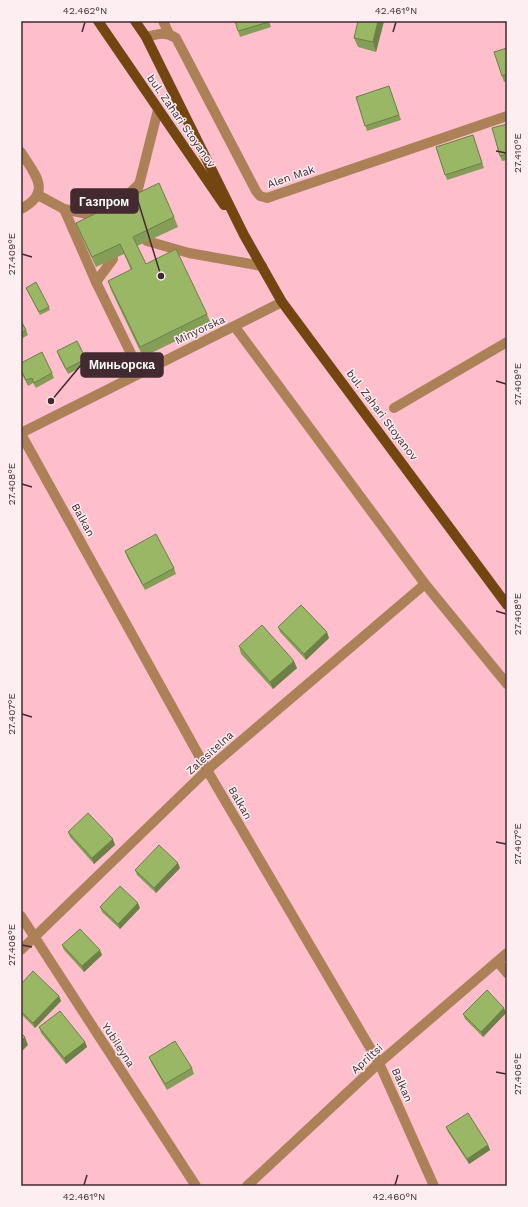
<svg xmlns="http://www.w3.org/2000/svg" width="528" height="1207" font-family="'Work Sans',sans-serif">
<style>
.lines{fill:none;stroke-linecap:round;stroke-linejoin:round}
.minor{stroke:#ac8158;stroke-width:10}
.major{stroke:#724511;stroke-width:10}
.wall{fill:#849d57}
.shaded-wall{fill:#6c8047}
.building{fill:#9ab765;stroke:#6c8047}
.ticks{fill:none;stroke:#432a30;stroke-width:1.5}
.labels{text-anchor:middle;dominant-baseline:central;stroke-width:3;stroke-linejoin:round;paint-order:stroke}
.street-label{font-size:11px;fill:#432a30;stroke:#fdeff1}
.leader{fill:none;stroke:#432a30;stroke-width:1.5}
.callout-dot{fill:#432a30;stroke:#fdeff1;stroke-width:1.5}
.callout{fill:#432a30;stroke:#432a30;stroke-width:1.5}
.callout-label{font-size:12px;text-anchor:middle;font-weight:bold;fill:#fff}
.neatline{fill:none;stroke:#432a30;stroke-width:1.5}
.ticks-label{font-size:10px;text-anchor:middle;fill:#432a30}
</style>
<rect width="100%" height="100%" fill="#febecb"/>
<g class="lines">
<g class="minor">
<path d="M 163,21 L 169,34"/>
<path d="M 146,37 C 158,34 165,31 176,38 L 256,191 L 260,196 L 267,198 L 507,116"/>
<path d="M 21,152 C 35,175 53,192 21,209"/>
<path d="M 138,189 L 158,110"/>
<path d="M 38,195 L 64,209 L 87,214 L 119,203 L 139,184"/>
<path d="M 64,209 L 96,282"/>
<path d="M 147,241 L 189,253 L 262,266"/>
<path d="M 113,259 L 96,282 L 140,372"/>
<path d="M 235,327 L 425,584 L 507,684"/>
<path d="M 394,408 L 507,342"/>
<path d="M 21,433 L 282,302"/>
<path d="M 21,434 L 207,770 L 379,1063 L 434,1186"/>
<path d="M 21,916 L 196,1186"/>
<path d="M 21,950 L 207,770 L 425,584"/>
<path d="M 498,962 L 507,973"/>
<path d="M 247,1186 L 379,1063 L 507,953"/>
</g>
<g class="major">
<path d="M 98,21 L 224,205"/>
<path d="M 135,21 L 146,37 L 244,235 L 282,302 L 507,605"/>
</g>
</g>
<g class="wall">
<path d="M 235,21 L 269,21 L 271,27 L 240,37 Z"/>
<path d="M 384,21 L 376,52 L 358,47 L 354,38 Z"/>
<path d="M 507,48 L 507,81 L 504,82 L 494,52 Z"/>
<path d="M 389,86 L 401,120 L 367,131 L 356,97 Z"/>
<path d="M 507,124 L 507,160 L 502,161 L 500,156 Z"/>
<path d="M 473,135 L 484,168 L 447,180 L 436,147 Z"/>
<path d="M 174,217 L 178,227 L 137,246 L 146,264 L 207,314 L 211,324 L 143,357 L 111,290 L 108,281 L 131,270 L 124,254 L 96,267 L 80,233 L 76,223 Z"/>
<path d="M 26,288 L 49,307 L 50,310 L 40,315 Z"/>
<path d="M 21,321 L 26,330 L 28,335 L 21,339 Z"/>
<path d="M 57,351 L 86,359 L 88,364 L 68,374 L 59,357 Z"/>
<path d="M 21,363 L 52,373 L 54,378 L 36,388 L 33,383 L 28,386 L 21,372 Z"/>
<path d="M 125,551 L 174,568 L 176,574 L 145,590 L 127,557 Z"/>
<path d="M 278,627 L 329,638 L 306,660 L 280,632 Z"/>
<path d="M 239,646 L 297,668 L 273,689 L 241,654 Z"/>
<path d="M 68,832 L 115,845 L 94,864 L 70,837 Z"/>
<path d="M 180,868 L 156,893 L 137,875 L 135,870 Z"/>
<path d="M 100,907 L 140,908 L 120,929 L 102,912 Z"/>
<path d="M 62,945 L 102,955 L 84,972 L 64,950 Z"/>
<path d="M 21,984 L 59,996 L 61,1001 L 35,1028 L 21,1014 Z"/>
<path d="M 506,1013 L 483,1037 L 465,1019 L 463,1014 Z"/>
<path d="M 39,1027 L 85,1042 L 87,1047 L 66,1064 L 41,1033 Z"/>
<path d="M 149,1057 L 192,1068 L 194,1074 L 167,1090 L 151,1062 Z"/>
<path d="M 446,1127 L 488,1145 L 490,1150 L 469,1164 L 448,1132 Z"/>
</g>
<g class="shaded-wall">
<path d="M 378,21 L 384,21 L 376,52 L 373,42 Z"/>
<path d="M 327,632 L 329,638 L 306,660 L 304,654 Z"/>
<path d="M 294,661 L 297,668 L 273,689 L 270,682 Z"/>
<path d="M 113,839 L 115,845 L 94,864 L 92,858 Z"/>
<path d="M 178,863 L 180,868 L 156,893 L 154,888 Z"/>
<path d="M 138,903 L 140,908 L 120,929 L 118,924 Z"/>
<path d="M 100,950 L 102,955 L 84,972 L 82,966 Z"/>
<path d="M 59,996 L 61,1001 L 35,1028 L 33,1023 Z"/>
<path d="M 504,1008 L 506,1013 L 483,1037 L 481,1032 Z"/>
<path d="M 25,1037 L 28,1045 L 21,1052 L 21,1041 Z"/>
<path d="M 85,1042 L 87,1047 L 66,1064 L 64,1058 Z"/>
<path d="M 488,1145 L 490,1150 L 469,1164 L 467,1159 Z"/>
</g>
<g class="building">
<path d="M 235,21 L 268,21 L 269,22 L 238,31 Z"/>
<path d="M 358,21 L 378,21 L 373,42 L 354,38 Z"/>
<path d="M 507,48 L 507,74 L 502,76 L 494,52 Z"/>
<path d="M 389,86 L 399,115 L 365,126 L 356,97 Z"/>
<path d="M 507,124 L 507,154 L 500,156 L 492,128 Z"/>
<path d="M 473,135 L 482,163 L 445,175 L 436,147 Z"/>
<path d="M 159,183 L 174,217 L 133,237 L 146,264 L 176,249 L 207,314 L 140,347 L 108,281 L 132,269 L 120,244 L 92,257 L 76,223 Z"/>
<path d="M 36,282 L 49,307 L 39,312 L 26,288 Z"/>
<path d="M 21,321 L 26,330 L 21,333 Z"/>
<path d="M 77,341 L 86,359 L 66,369 L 57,351 Z"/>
<path d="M 42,352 L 52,373 L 34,383 L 32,378 L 26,380 L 21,370 L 21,363 Z"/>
<path d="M 156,534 L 174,568 L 143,585 L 125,551 Z"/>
<path d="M 301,605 L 327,632 L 304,654 L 278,627 Z"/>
<path d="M 262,625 L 294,661 L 270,682 L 239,646 Z"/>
<path d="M 88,813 L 113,839 L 92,858 L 68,832 Z"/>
<path d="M 159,845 L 178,863 L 154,888 L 135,870 Z"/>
<path d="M 120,886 L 138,903 L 118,924 L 100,907 Z"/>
<path d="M 80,929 L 100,950 L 82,966 L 62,945 Z"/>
<path d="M 33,971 L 59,996 L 33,1023 L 21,1011 L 21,984 Z"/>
<path d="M 487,990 L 504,1008 L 481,1032 L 463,1014 Z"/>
<path d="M 60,1011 L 85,1042 L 64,1058 L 39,1027 Z"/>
<path d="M 21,1033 L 25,1037 L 21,1041 Z"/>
<path d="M 175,1041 L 192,1068 L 165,1084 L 149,1057 Z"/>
<path d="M 468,1113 L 488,1145 L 467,1159 L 446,1127 Z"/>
</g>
<path class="ticks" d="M 82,32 L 85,22M 393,32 L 396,22M 496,151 L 506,153M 22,254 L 32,257M 496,381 L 506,384M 22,484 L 32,487M 496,611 L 506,614M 22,714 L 32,717M 496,842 L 506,844M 22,945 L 32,947M 496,1072 L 506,1074M 84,1185 L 87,1175M 395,1185 L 398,1175"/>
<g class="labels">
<g class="street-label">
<text transform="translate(181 121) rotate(55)">bul. Zahari Stoyanov</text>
<text transform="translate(291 177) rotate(-19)">Alen Mak</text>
<text transform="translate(200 330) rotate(-25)">Minyorska</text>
<text transform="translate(382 415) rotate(53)">bul. Zahari Stoyanov</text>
<text transform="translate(83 520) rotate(61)">Balkan</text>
<text transform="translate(210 753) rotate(-42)">Zalesitelna</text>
<text transform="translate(240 803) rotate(60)">Balkan</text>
<text transform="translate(118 1045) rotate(57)">Yubileyna</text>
<text transform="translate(367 1059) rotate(-42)">Apriltsi</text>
<text transform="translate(402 1085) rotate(66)">Balkan</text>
</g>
</g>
<path class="leader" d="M161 276L138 201M51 401L81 365"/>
<g class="callout-dot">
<circle cx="161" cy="276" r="4"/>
<circle cx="51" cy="401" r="4"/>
</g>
<g class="callout">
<rect x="71" y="189" width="67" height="24" rx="4"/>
<rect x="81" y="353" width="82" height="24" rx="4"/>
</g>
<g class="callout-label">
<text x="104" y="206">Газпром</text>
<text x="122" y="369">Миньорска</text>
</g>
<rect width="528" height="1207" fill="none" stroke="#fdeff1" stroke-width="44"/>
<rect x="22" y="22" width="484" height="1163" class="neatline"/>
<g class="ticks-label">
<text x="85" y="14">42.462°N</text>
<text x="396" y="14">42.461°N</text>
<text transform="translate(517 153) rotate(-90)" y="4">27.410°E</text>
<text transform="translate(11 254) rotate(-90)" y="4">27.409°E</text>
<text transform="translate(517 384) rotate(-90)" y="4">27.409°E</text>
<text transform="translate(11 484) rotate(-90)" y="4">27.408°E</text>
<text transform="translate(517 614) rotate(-90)" y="4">27.408°E</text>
<text transform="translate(11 714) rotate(-90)" y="4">27.407°E</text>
<text transform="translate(517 844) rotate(-90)" y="4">27.407°E</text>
<text transform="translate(11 945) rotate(-90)" y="4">27.406°E</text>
<text transform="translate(517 1074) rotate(-90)" y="4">27.406°E</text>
<text x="84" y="1200">42.461°N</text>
<text x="395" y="1200">42.460°N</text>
</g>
</svg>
